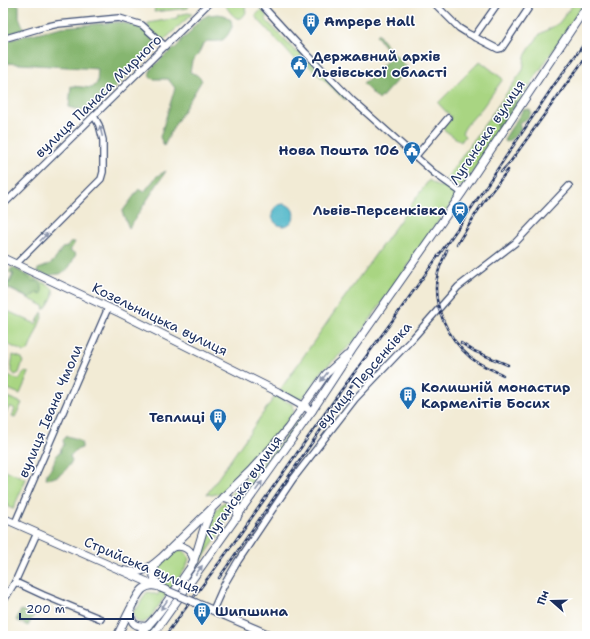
<svg xmlns="http://www.w3.org/2000/svg" width="590" height="639" font-family="'Shantell Sans',sans-serif">
<style>
.green{fill:#a9d582;stroke:#628270}
.forest{fill:#86b670;stroke:#507267}
.water{fill:#49b4c6;stroke:#327292}
.lines{fill:none;stroke-linecap:round;stroke-linejoin:round}
.minor-casing{stroke:#3b4b70;stroke-width:8}
.major-casing{stroke:#3b4b70;stroke-width:9}
.minor{stroke:#fff;stroke-width:5.5}
.major{stroke:#fff;stroke-width:7}
.rail-casing{stroke:#1b2f5e;stroke-width:2.5}
.rail{stroke:#fff;stroke-width:1;stroke-dasharray:3;stroke-linecap:butt}
.major-bridge-casing{stroke:#3b4b70;stroke-width:9;stroke-linecap:butt}
.major-bridge{stroke:#fff;stroke-width:7}
.oneway{fill:#8d97ae}
.labels{text-anchor:middle;dominant-baseline:central;stroke-width:3;stroke-linejoin:round;paint-order:stroke}
.poi-label{font-size:14px;font-weight:bold;fill:#1b2f5e;stroke:#fff;text-anchor:start}
.street-label{font-size:14px;fill:#1b2f5e;stroke:#fff}
</style>
<rect width="100%" height="100%" fill="#fff"/>
<filter id="ink" filterUnits="userSpaceOnUse"><feTurbulence type="fractalNoise" baseFrequency=".025" numOctaves="2"/><feDisplacementMap in="SourceGraphic" scale="8" xChannelSelector="R" yChannelSelector="G"/><feConvolveMatrix kernelMatrix="1 2 1 2 8 2 1 2 1" color-interpolation-filters="sRGB"/></filter>
<filter id="wash" filterUnits="userSpaceOnUse"><feTurbulence type="fractalNoise" baseFrequency=".012" numOctaves="4" result="noise"/><feDisplacementMap in="SourceGraphic" scale="16" xChannelSelector="R" yChannelSelector="G"/><feGaussianBlur stdDeviation="0.9" result="paint"/><feColorMatrix in="noise" values="0 0 0 0 0 0 0 0 0 0 0 0 0 0 0 0 0 1.4 0 .05"/><feComposite in="paint" operator="in"/></filter>
<g filter="url(#wash)">
<rect width="100%" height="100%" fill="#f2ebd5"/>
<g class="green">
<path d="M 156,3 L 189,3 L 188,8 L 154,12 Z"/>
<path d="M 224,3 L 249,3 L 245,8 L 246,12 C 239,27 230,12 225,5 Z"/>
<path d="M 574,3 L 584,3 L 464,186 C 456,188 451,183 446,179 L 523,70 L 525,56 L 530,48 L 540,34 L 551,28 L 559,23 Z"/>
<path d="M 261,10 L 267,16 L 266,20 L 296,52 L 301,51 L 302,53 L 301,56 L 296,61 L 255,16 Z"/>
<path d="M 188,13 L 192,14 L 163,41 L 148,27 L 148,23 L 177,18 L 178,15 Z"/>
<path d="M 303,58 L 308,59 L 346,97 L 345,100 L 302,59 Z"/>
<path d="M 480,61 L 503,79 L 482,108 L 466,126 L 462,133 L 465,136 L 461,142 L 443,129 L 451,117 L 438,103 Z"/>
<path d="M 429,180 L 439,187 L 444,185 C 449,188 455,191 456,197 L 429,234 L 427,239 L 354,342 L 323,370 L 305,396 L 301,398 L 298,399 L 280,390 L 342,301 Z"/>
<path d="M 12,267 L 50,286 C 52,288 54,289 53,293 C 53,298 48,305 45,309 L 43,309 L 44,306 L 5,287 L 4,285 L 6,281 L 9,282 L 13,274 L 9,272 Z"/>
<path d="M 3,309 L 36,324 L 42,312 L 43,315 L 28,351 L 24,352 L 3,342 Z"/>
<path d="M 13,355 L 22,358 L 23,361 L 19,373 L 15,375 C 9,371 12,362 13,355 Z"/>
<path d="M 24,372 L 29,373 L 20,394 L 3,387 L 3,373 L 19,380 Z"/>
<path d="M 275,396 L 292,404 L 294,412 C 273,442 247,467 221,493 L 212,495 L 207,494 Z"/>
<path d="M 7,397 L 22,403 L 15,417 L 12,416 L 15,409 L 10,406 L 6,413 L 3,412 L 3,406 Z"/>
<path d="M 300,417 L 301,417 L 302,419 L 241,504 L 238,504 L 228,497 L 262,463 L 283,440 Z"/>
<path d="M 3,469 L 26,479 L 13,509 L 8,507 L 3,493 Z"/>
<path d="M 224,502 L 230,502 L 233,505 L 225,516 L 225,527 L 147,636 L 140,636 C 156,627 167,606 178,591 C 185,581 193,571 199,560 C 206,545 204,529 214,513 C 217,509 220,505 224,502 Z"/>
<path d="M 176,550 L 183,550 C 190,557 190,558 186,567 L 150,618 C 144,623 143,624 136,621 L 133,614 L 135,608 L 137,609 L 146,593 L 149,592 L 158,595 L 164,581 C 157,576 155,573 161,566 L 160,565 Z"/>
</g>
<g class="forest">
<path d="M 3,3 L 15,3 L 19,5 L 19,17 L 24,29 L 3,36 Z"/>
<path d="M 218,14 L 224,15 L 231,20 L 232,27 C 225,41 223,42 207,41 L 202,46 L 198,55 L 192,61 L 190,72 L 197,75 L 202,80 L 173,128 L 164,146 L 160,137 L 175,88 L 168,79 L 153,79 L 149,75 L 151,69 L 164,56 L 178,46 L 182,39 L 190,33 L 193,27 L 201,19 L 208,15 Z"/>
<path d="M 119,22 L 137,26 L 142,29 L 159,44 L 92,111 L 85,111 L 69,107 L 71,86 L 92,88 L 97,83 L 98,69 L 5,63 L 3,55 L 3,42 L 24,36 L 62,27 Z"/>
<path d="M 378,33 L 389,49 L 408,68 L 379,100 L 363,84 L 390,58 L 386,52 L 387,50 L 376,35 Z"/>
<path d="M 513,101 L 517,102 L 517,104 L 515,108 L 509,110 L 510,115 L 509,117 L 506,118 L 504,122 L 497,128 L 496,119 L 498,113 L 501,112 L 505,105 Z"/>
<path d="M 527,109 L 530,110 L 531,112 C 529,118 526,120 520,122 L 519,124 L 521,129 C 517,135 512,139 506,142 L 504,141 L 506,136 L 523,110 Z"/>
<path d="M 166,171 L 129,228 L 122,212 L 139,189 L 144,192 L 157,176 Z"/>
<path d="M 71,242 L 75,242 L 70,251 L 76,254 C 72,262 68,273 59,274 C 54,275 53,274 49,276 L 37,272 L 38,269 C 53,264 55,261 62,248 L 67,247 Z"/>
<path d="M 14,268 L 28,277 L 32,281 L 37,281 L 42,285 L 42,294 L 40,295 L 38,293 L 29,298 L 8,288 L 5,285 L 6,283 L 10,283 L 14,274 L 11,271 Z"/>
<path d="M 67,436 C 74,438 83,439 82,448 L 76,450 L 70,456 L 72,461 C 65,472 59,478 46,479 L 47,473 L 52,467 L 57,454 L 60,453 L 61,448 L 64,445 L 63,440 Z"/>
<path d="M 21,610 L 34,615 L 28,626 L 16,620 Z"/>
</g>
<circle class="water" cx="283" cy="215" r="11"/>
</g>
<g filter="url(#ink)">
<g class="lines">
<g class="minor-casing">
<g id="minor">
<path d="M 260,3 L 306,53 L 352,100 L 434,173 L 462,193"/>
<path d="M 434,3 L 459,28 L 467,33 L 498,49 L 502,48 L 532,3"/>
<path d="M 474,37 L 498,3"/>
<path d="M 3,39 L 44,27 L 58,24 L 119,18 L 142,25 L 165,46"/>
<path d="M 415,157 L 448,118"/>
<path d="M 3,205 L 209,3"/>
<path d="M 16,264 L 101,179 L 103,172 L 103,140 L 99,125 L 94,116"/>
<path d="M 15,523 L 108,308"/>
<path d="M 15,582 L 43,595 L 101,619"/>
<path d="M 3,602 L 15,582 L 37,533"/>
<path d="M 213,610 L 224,585 L 238,561 L 293,479 L 355,399 L 413,338 L 458,287 L 515,243 L 569,186"/>
</g>
</g>
<g class="major-casing">
<g id="major">
<path d="M 3,258 L 120,313 L 278,392 L 312,411"/>
<path d="M 223,497 C 236,500 239,504 237,518"/>
<path d="M 3,518 L 161,588"/>
<path d="M 173,547 C 184,544 192,550 194,561"/>
<path d="M 157,563 C 151,573 153,579 161,588"/>
<path d="M 120,570 C 141,574 145,572 161,558 L 250,471 L 272,447 L 288,428 L 326,374 L 346,356"/>
<path d="M 196,603 L 272,636"/>
<path d="M 131,611 C 130,624 136,627 148,626"/>
<path d="M 117,636 C 122,627 136,594 143,589 C 147,586 150,585 155,586"/>
<path d="M 136,636 C 157,621 175,589 190,568 C 200,550 201,529 211,512"/>
<path d="M 152,636 L 312,411 L 352,350 L 462,193 L 587,6"/>
</g>
</g>
<use href="#minor" class="minor"/>
<use href="#major" class="major"/>
<g class="rail-casing">
<g id="rail">
<path d="M 501,172 L 511,161 L 583,61 L 587,54"/>
<path d="M 457,244 L 484,201 L 508,170"/>
<path d="M 447,250 C 444,257 440,265 438,273 C 430,303 448,339 471,358 C 480,365 493,370 503,375"/>
<path d="M 461,343 L 474,351 L 508,365"/>
<path d="M 219,578 L 353,383"/>
<path d="M 165,636 L 233,544 L 340,392 L 398,313 L 460,225 L 554,85 L 587,40"/>
</g>
</g>
<use href="#rail" class="rail"/>
<g class="major-bridge-casing">
<path id="major-bridge" d="M 161,588 L 196,603"/>
</g>
<use href="#major-bridge" class="major-bridge"/>
</g>
<defs><path id="oneway-solid" d="M-6-.8H1V-3.2L6.5 0L1 3.2V.8H-6Z"/></defs>
<g class="oneway">
<use href="#oneway-solid" transform="translate(101 131) rotate(-104)"/>
<use href="#oneway-solid" transform="translate(44 237) rotate(-45)"/>
<use href="#oneway-solid" transform="translate(324 377) rotate(127)"/>
<use href="#oneway-solid" transform="translate(259 486) rotate(-55)"/>
<use href="#oneway-solid" transform="translate(199 570) rotate(-54)"/>
<use href="#oneway-solid" transform="translate(164 605) rotate(125)"/>
</g>
</g>
<defs>
<g id="building-pin" transform="scale(0.9)"><path d="M0 17L-7.5 6A9.5 9.5 0 1 1 7.5 6Z" fill="#1f6fb2" stroke="#fff"/><path d="M-4-6H4V6H1V3H-1V6H-4ZM-2.5-4.3h1.7v1.8h-1.7ZM.8-4.3h1.7v1.8H.8ZM-2.5-1h1.7V.8h-1.7ZM.8-1h1.7V.8H.8Z" fill="#fff"/></g>
<g id="civic-pin" transform="scale(0.9)"><path d="M0 17L-7.5 6A9.5 9.5 0 1 1 7.5 6Z" fill="#1f6fb2" stroke="#fff"/><path d="M-.6-6.5H3V-4.5H.6V-3L4-1V1h2V6H-6V1h2V-1L-.6-3ZM-1.2 2.5V6h2.4V2.5Z" fill="#fff"/></g>
<g id="station-pin" transform="scale(0.9)"><path d="M0 17L-7.5 6A9.5 9.5 0 1 1 7.5 6Z" fill="#1f6fb2" stroke="#fff"/><path d="M-3-6H3Q5-6 5-4V2Q5 4 3 4L4.5 6H3L1.5 4h-3L-3 6H-4.5L-3 4Q-5 4-5 2V-4Q-5-6-3-6ZM-3.5-4v3h7v-3ZM-3.5 1v1.5H-2V1ZM2 1v1.5H3.5V1Z" fill="#fff"/></g>
</defs>
<g fill-rule="evenodd">
<use href="#building-pin" x="311" y="21"/>
<use href="#civic-pin" x="299" y="64"/>
<use href="#civic-pin" x="412" y="150"/>
<use href="#station-pin" x="460" y="210"/>
<use href="#building-pin" x="408" y="395"/>
<use href="#building-pin" x="218" y="417"/>
<use href="#building-pin" x="202" y="611"/>
</g>
<g class="labels">
<g class="poi-label">
<text x="324" y="21">Ampepe Hall</text>
<text x="312" y="56">Державний архів<tspan x="312" dy="16">Львівської області</tspan></text>
<text x="399" y="150" text-anchor="end">Нова Пошта 106</text>
<text x="447" y="210" text-anchor="end">Львів-Персенківка</text>
<text x="421" y="387">Колишній монастир<tspan x="421" dy="16">Кармелітів Босих</tspan></text>
<text x="205" y="417" text-anchor="end">Теплиці</text>
<text x="215" y="611">Шипшина</text>
</g>
<g class="street-label">
<text transform="translate(98 96) rotate(-44)">вулиця Панаса Мирного</text>
<text transform="translate(487 132) rotate(-56)">Луганська вулиця</text>
<text transform="translate(160 319) rotate(26)">Козельницька вулиця</text>
<text transform="translate(364 375) rotate(-49)">вулиця Персенківка</text>
<text transform="translate(50 411) rotate(-67)">вулиця Івана Чмоли</text>
<text transform="translate(243 487) rotate(-55)">Луганська вулиця</text>
<text transform="translate(142 565) rotate(23)">Стрийська вулиця</text>
</g>
</g>
<rect width="590" height="639" fill="none" stroke="#fff" stroke-width="16"/>
<g transform="translate(552 601) rotate(290)" stroke="#ffffff" stroke-width="3" paint-order="stroke">
<path d="M0-3L7 15L0 10L-7 15Z" fill="#1b2f5e"/>
<text y="-6" font-size="11" font-weight="bold" text-anchor="middle" fill="#1b2f5e">Пн</text>
</g>
<path d="M20 613v6h113v-6" fill="none" stroke="#1b2f5e" stroke-width="2"/>
<text x="26" y="613" font-size="12" fill="#1b2f5e" stroke="#ffffff" stroke-width="3" paint-order="stroke">200 m</text>
</svg>
